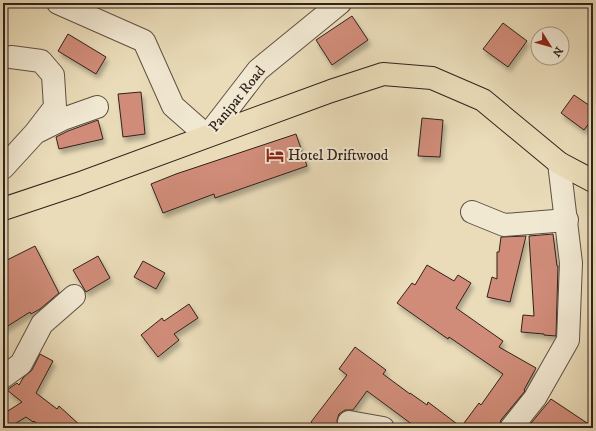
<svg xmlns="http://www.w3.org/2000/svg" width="596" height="431" font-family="'IM FELL DW Pica',serif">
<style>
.building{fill:#d08c79;stroke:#31221c;filter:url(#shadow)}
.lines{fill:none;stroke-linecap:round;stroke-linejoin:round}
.minor-casing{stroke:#5f5043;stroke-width:24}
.highway-casing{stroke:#31221c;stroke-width:24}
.minor{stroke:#f1e8d2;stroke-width:22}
.highway{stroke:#eadcb9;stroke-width:22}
.labels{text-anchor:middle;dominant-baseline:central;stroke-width:4;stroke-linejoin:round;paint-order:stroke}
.street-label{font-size:15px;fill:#31221c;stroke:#f1e8d2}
.poi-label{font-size:15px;fill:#31221c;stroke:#f1e8d2;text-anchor:start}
</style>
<defs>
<filter id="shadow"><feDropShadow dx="2.5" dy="4.5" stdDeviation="2" flood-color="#0004"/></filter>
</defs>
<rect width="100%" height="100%" fill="#eadcb9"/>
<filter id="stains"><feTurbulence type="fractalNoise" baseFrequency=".005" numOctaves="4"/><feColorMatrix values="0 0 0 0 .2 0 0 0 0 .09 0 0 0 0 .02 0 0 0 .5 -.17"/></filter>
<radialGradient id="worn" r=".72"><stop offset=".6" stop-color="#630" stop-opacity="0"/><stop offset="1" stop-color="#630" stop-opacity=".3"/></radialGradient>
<g class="building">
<path d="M 352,16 L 368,40 L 332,65 L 316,40 Z"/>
<path d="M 503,23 L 527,41 L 508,67 L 483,49 Z"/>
<path d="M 68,34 L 106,57 L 96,74 L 58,51 Z"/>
<path d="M 141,92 L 145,134 L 123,137 L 118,94 Z"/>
<path d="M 574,95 L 593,108 L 593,118 L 584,130 L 561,113 Z"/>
<path d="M 422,118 L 443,120 L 440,157 L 418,156 Z"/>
<path d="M 98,120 L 103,139 L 59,149 L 56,137 L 68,131 Z"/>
<path d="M 296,134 L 307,166 L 215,198 L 214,194 L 163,213 L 151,184 L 176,174 Z"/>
<path d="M 553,234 L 557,266 L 558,266 L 556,336 L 544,335 L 544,334 L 521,332 L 523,315 L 534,316 L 529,236 Z"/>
<path d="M 526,236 L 510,302 L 487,297 L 492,277 L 497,279 L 497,252 L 499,252 L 501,237 Z"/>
<path d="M 35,246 L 59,293 L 40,309 L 31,314 L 30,312 L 3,329 L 3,262 Z"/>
<path d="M 98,256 L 110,278 L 86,292 L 73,270 Z"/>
<path d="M 143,261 L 165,273 L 156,289 L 134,277 Z"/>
<path d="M 427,265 L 454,281 L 458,275 L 471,283 L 456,308 L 503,341 L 499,347 L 536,368 L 524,390 L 525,391 L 501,420 L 499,428 L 417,428 L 367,391 L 353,410 L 345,410 L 339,414 L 337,420 L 338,428 L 319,428 L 311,422 L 347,375 L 339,369 L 355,347 L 386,370 L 383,374 L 410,394 L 410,393 L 427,405 L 428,402 L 461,427 L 479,403 L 481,405 L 503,374 L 449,337 L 448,339 L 397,303 L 412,283 L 415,285 Z"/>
<path d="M 189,304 L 198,318 L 174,334 L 179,340 L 158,357 L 141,335 L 162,318 L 164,321 Z"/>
<path d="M 40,354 L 53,361 L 36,393 L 57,409 L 59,406 L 83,428 L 42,428 L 34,421 L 33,422 L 26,417 L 8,428 L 3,420 L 3,414 L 22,402 L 7,390 L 17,383 L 19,385 L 23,378 L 32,370 Z"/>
<path d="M 551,399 L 593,427 L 593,428 L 527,428 Z"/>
</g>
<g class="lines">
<g class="minor-casing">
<g id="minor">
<path d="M 58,3 L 144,41 L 173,106 L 207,136 L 258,70 L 340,3"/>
<path d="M 39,131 L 63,119 L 97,107"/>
<path d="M 3,168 L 35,133 L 55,107 L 53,75 L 41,61 L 11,57"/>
<path d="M 472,212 L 504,225 L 567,220"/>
<path d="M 3,377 L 21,364 L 42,324 L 74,296"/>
<path d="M 349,422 L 383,428"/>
<path d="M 511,428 L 535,398 L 568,340 L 571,263 L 559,163"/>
</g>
</g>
<g class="highway-casing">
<path id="highway" d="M 3,209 L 78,184 L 331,91 L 383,74 L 432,78 L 483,100 L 559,163 L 593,181"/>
</g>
<use href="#minor" class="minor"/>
<use href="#highway" class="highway"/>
</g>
<defs>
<g id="hotel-bare" transform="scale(1.38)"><path d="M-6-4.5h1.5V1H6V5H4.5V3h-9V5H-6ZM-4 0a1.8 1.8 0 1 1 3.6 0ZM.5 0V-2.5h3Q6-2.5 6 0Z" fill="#8f2418" stroke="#f1e8d2" stroke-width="2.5" paint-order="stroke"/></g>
</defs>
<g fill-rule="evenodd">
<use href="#hotel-bare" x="275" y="155"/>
</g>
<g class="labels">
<g class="street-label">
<text transform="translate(237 99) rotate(-51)">Panipat Road</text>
</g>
<g class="poi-label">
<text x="288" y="155">Hotel Driftwood</text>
</g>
</g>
<rect width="596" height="431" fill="none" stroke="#eadcb9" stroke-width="16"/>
<rect x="4" y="4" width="588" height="423" fill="none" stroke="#31221c" stroke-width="2"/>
<rect x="8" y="8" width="580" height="415" fill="none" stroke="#31221c"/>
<g transform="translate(550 46) rotate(127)"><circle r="19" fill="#f1e8d2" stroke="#a49989"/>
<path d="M0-3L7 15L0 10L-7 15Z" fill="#8f2418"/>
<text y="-6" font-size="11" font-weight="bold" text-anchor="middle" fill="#31221c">N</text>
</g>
<rect width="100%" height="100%" filter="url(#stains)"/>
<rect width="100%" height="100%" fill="url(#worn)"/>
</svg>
